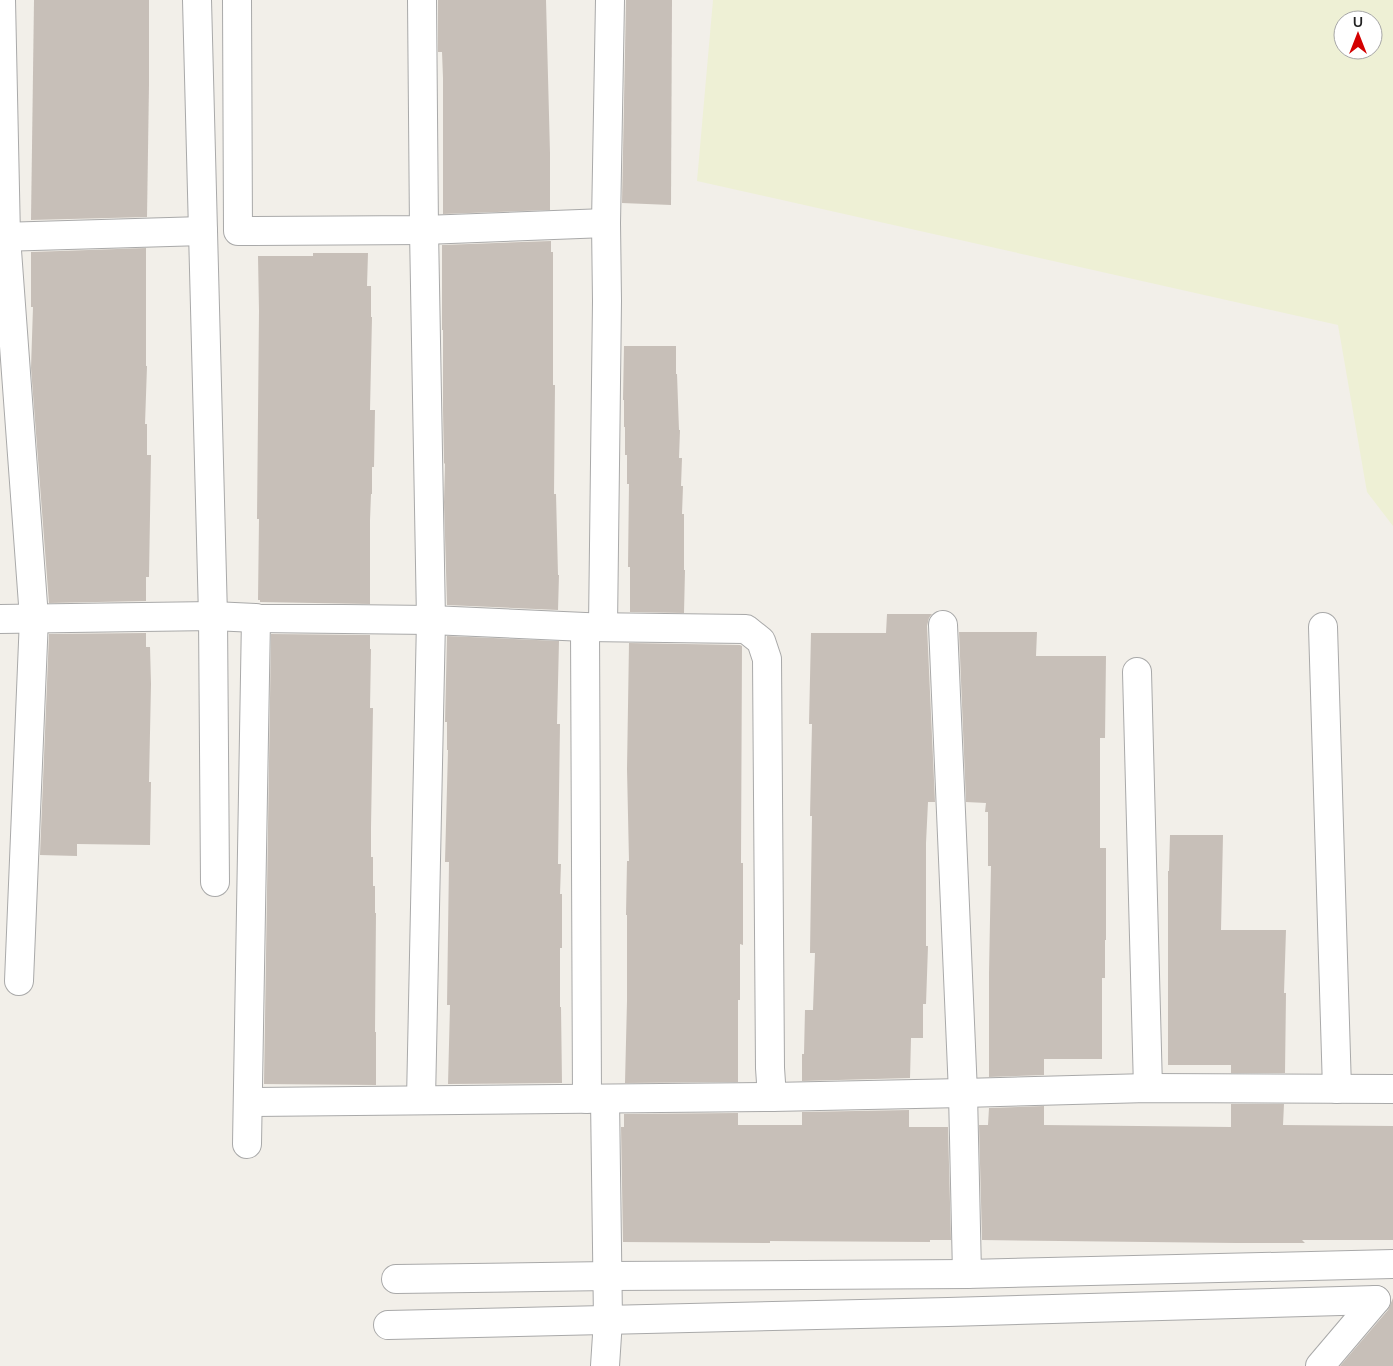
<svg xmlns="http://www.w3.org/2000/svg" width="1393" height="1366" font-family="Mulish,sans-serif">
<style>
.farmland{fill:#eef0d5;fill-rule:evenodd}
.building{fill:#c7bfb8}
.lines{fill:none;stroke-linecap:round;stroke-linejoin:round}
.street-casing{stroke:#a9a9a9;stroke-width:30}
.street{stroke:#fff;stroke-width:28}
</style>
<rect width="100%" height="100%" fill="#f2efe9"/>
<path class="farmland" d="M 713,0 L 1393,0 L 1393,526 L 1367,492 L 1338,325 L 697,181 ZM 1343,20 L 1373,20 L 1373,50 L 1343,50 Z"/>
<g class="building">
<path d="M 34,0 L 149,0 L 149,84 L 147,217 L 31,220 Z"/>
<path d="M 438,0 L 546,0 L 550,153 L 550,210 L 443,214 L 443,78 L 442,52 L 438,52 Z"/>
<path d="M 626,0 L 672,0 L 671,205 L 622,203 Z"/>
<path d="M 551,241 L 551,252 L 553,252 L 553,385 L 555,385 L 554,494 L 556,494 L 558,575 L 559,575 L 558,610 L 447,605 L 444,502 L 445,464 L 444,463 L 443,410 L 443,330 L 442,330 L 442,245 Z"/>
<path d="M 146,248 L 146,366 L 147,366 L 145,424 L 147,424 L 147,455 L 151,455 L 149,577 L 146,577 L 146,601 L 49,603 L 31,368 L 33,307 L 31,307 L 31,252 Z"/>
<path d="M 313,253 L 368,253 L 367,286 L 371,286 L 371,317 L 372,317 L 370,410 L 375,410 L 374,467 L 372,467 L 372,494 L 371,494 L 370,520 L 370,604 L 260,602 L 260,600 L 258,600 L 259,519 L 257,519 L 259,311 L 258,256 L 313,256 Z"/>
<path d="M 624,346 L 676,346 L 676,374 L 677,374 L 679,430 L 680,430 L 679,458 L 682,458 L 681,486 L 683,486 L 682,514 L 684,514 L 684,570 L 685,570 L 684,613 L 630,612 L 630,567 L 628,567 L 629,484 L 627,484 L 627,455 L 625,455 L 625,427 L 624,427 L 624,400 L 623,400 Z"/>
<path d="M 887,614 L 932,614 L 929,618 L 927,626 L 935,802 L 928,802 L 926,843 L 926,946 L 928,946 L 926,1004 L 923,1004 L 923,1038 L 911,1038 L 910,1078 L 802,1081 L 802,1054 L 804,1054 L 805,1010 L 813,1010 L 815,953 L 810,953 L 812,816 L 810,816 L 812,724 L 809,724 L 811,633 L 886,633 Z"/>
<path d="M 959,632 L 1037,632 L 1036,656 L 1106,656 L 1105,738 L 1100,738 L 1100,848 L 1106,848 L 1106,940 L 1105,940 L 1105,978 L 1102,978 L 1102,1059 L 1044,1059 L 1044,1075 L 989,1077 L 989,973 L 991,866 L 988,866 L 988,812 L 985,812 L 986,803 L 966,802 Z"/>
<path d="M 146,633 L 146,647 L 150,647 L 151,684 L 149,782 L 151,782 L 150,845 L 77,844 L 77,856 L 40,855 L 49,634 Z"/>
<path d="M 271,634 L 370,635 L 370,649 L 371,649 L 370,708 L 373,708 L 371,828 L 371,857 L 373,857 L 373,886 L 375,886 L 375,913 L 376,913 L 375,1032 L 376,1032 L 376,1085 L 264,1084 Z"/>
<path d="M 447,636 L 559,641 L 557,724 L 560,724 L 558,864 L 561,864 L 560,894 L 562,894 L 562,948 L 560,948 L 560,1007 L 561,1007 L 562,1083 L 448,1084 L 450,1005 L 447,1005 L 449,862 L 445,862 L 448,750 L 447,750 L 447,722 L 445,722 Z"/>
<path d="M 629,643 L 740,645 L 742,646 L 741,863 L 743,863 L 743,945 L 740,944 L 740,1000 L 738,1000 L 738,1082 L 625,1083 L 627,1001 L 627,915 L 626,915 L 627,861 L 629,861 L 627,769 Z"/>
<path d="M 1170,835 L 1223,835 L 1221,930 L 1286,930 L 1284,993 L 1286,993 L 1285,1073 L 1231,1073 L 1231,1065 L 1168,1065 L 1168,871 L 1169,871 Z"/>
<path d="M 1231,1104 L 1284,1104 L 1283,1125 L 1393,1126 L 1393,1240 L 1302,1240 L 1305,1243 L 1236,1243 L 982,1240 L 979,1125 L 988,1125 L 989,1108 L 1044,1106 L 1044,1125 L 1231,1127 Z"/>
<path d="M 909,1110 L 909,1127 L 948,1127 L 951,1240 L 930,1240 L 930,1242 L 770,1241 L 770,1243 L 623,1242 L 621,1127 L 624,1127 L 624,1114 L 738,1113 L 738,1125 L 802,1125 L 802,1112 Z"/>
<path d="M 1393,1298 L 1393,1366 L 1340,1366 L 1388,1310 Z"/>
</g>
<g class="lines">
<g class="street-casing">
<g id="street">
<path d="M 1,0 L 6,237 L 34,618 L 19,981"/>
<path d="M 197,0 L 213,616 L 215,882"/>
<path d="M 237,0 L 238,231 L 424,230 L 606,223"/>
<path d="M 0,237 L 203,231"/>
<path d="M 0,619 L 213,616 L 256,618 L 431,620 L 585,627 L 746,629 L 761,641 L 767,659 L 770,1068 L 772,1097 L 963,1093 L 1148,1088 L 1393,1089"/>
<path d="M 943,625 L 963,1093 L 967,1274"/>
<path d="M 585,627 L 587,1099"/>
<path d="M 603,627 L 607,301 L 606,223 L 610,0"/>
<path d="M 1323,627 L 1337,1089"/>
<path d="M 1137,672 L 1148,1088"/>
<path d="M 421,1100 L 431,620 L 424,230 L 422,0"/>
<path d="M 248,1102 L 772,1097"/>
<path d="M 247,1144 L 256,618"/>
<path d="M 396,1279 L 608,1276 L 967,1274 L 1393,1264"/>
<path d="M 388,1325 L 948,1312 L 1376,1300"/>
<path d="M 605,1366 L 608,1320 L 605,1099"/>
<path d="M 1320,1366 L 1376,1300"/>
</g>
</g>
<use href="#street" class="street"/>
</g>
<g transform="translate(1358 35)"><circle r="24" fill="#ffffff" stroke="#a7a7a7"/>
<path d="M0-4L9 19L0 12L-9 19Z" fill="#d40000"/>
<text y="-8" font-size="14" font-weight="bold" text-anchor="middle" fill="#222222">U</text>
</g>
</svg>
